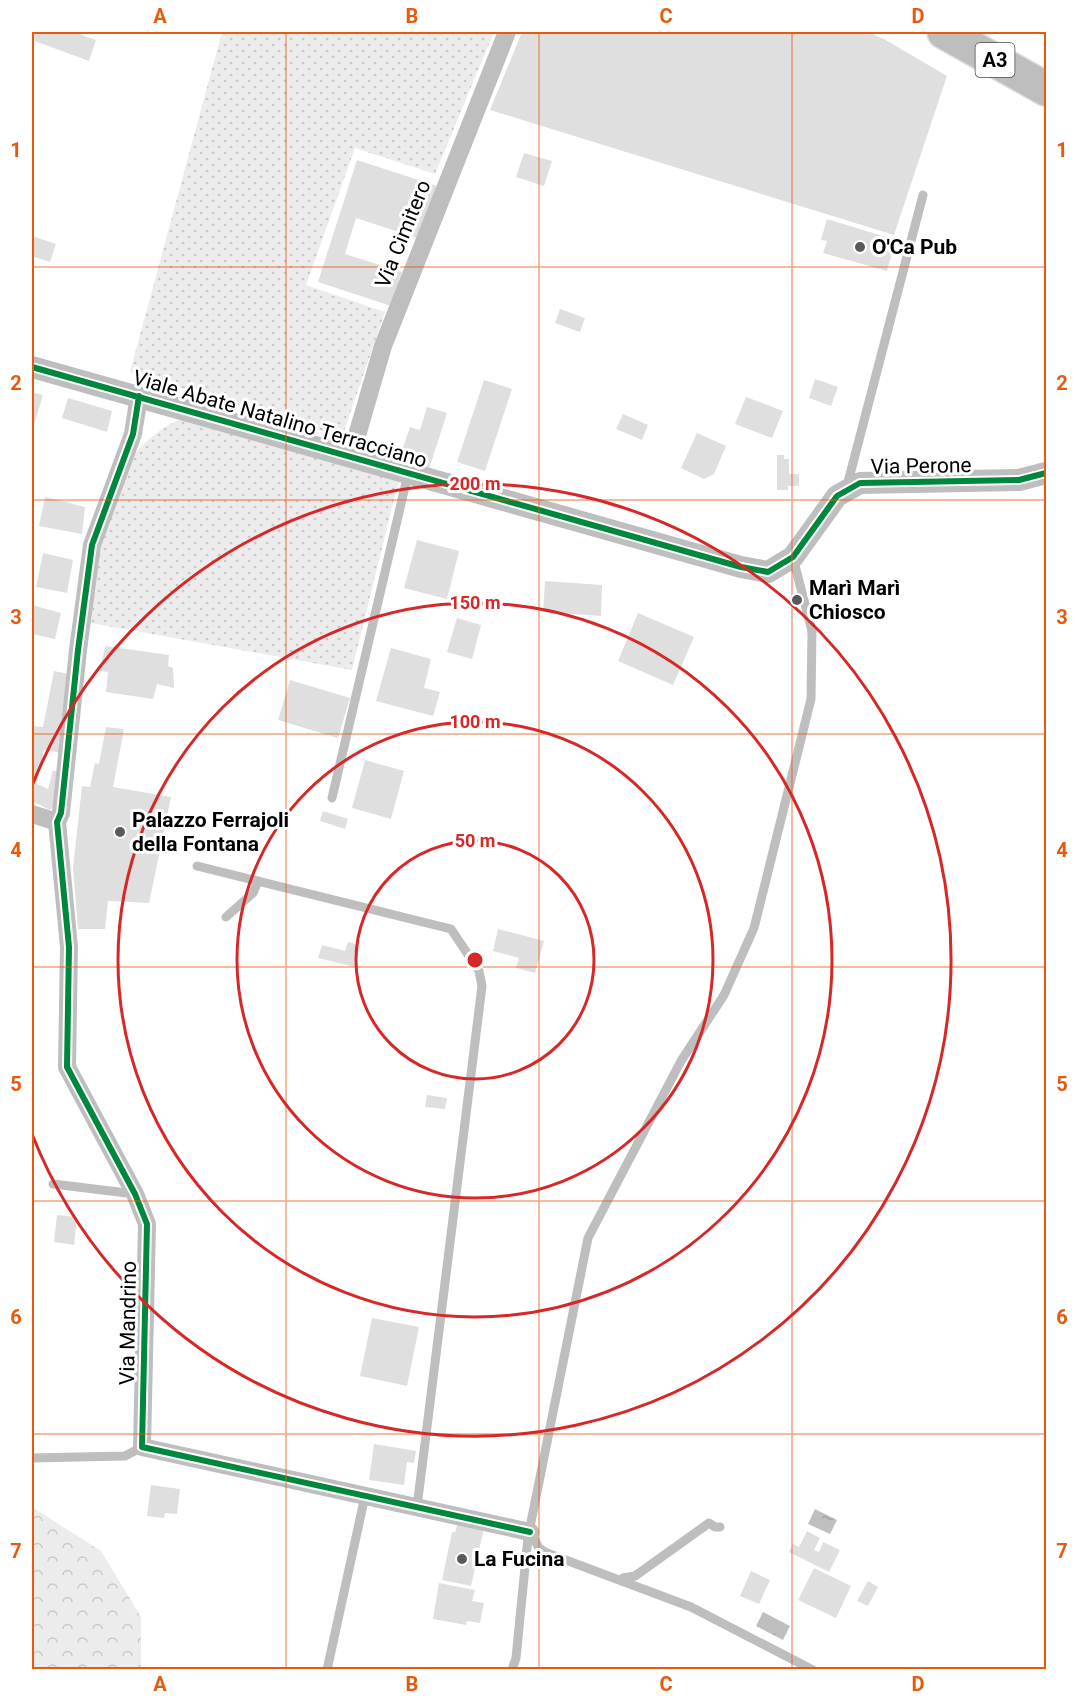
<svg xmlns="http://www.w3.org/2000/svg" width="1078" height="1701" font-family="Roboto,sans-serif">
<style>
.grass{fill:url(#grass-dots)}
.forest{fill:url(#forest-crowns)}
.water{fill:url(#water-ripples)}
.building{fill:#dfdfdf}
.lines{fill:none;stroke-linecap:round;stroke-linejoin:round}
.motorway-casing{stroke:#dbdbdb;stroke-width:36}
.service{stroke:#bebebe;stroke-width:9}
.minor{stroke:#bebebe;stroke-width:18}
.tertiary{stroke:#bebebe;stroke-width:22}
.motorway{stroke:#bebebe;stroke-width:33}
.cycleway-casing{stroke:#fff;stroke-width:10}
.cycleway{stroke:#00873e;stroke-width:6}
.grid{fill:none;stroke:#e8590c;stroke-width:1.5;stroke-opacity:0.55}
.ring{fill:none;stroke:#d62828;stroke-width:3}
.poi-dot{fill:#595959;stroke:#fff;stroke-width:2}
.labels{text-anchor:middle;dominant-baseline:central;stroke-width:6;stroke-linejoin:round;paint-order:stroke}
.shield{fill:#fff;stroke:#4c4c4c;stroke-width:1.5}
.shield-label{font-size:20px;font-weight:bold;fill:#000}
.street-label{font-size:21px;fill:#000;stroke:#fff}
.poi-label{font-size:21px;font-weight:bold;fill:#000;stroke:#fff;text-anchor:start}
.centre{fill:#d62828;stroke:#fff;stroke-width:3}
.ring-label{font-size:18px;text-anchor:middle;font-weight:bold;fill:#d62828;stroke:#fff;stroke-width:6;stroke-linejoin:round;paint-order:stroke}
.neatline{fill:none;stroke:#e8590c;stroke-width:2}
.grid-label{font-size:20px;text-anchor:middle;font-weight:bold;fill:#e8590c}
</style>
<defs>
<pattern id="grass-dots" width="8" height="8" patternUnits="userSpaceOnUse" patternTransform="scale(1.5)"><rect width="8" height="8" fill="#ececec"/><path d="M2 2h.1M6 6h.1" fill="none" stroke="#c9c9c9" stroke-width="1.8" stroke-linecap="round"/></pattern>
<pattern id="forest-crowns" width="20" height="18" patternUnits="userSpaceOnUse" patternTransform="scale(1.5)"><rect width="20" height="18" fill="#ececec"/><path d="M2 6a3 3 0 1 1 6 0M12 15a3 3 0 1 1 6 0" fill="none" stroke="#c9c9c9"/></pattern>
<pattern id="water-ripples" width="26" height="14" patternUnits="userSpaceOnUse" patternTransform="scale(1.5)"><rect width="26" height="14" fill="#bfbfbf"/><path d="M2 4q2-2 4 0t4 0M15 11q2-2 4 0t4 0" fill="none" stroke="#a2a2a2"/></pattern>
</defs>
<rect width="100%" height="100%" fill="#fff"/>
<g class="grass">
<path d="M 222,32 L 494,32 L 435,174 L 355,148 L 306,285 L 385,312 L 342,437 L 130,372 Z"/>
<path d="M 186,417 L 399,479 L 352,670 L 91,623 L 97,547 L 129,461 C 143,442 163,425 186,417 Z"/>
</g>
<path class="forest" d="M 32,1507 L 101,1551 L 141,1617 L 141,1669 L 32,1669 Z"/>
<g class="water">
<path d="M 815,1509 L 837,1520 L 830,1534 L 808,1524 Z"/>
<path d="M 763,1612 L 790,1626 L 783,1640 L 756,1626 Z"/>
</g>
<g class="building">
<path d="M 32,32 L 50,32 L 56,34 L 57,32 L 73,32 L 96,40 L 89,61 L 32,40 Z"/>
<path d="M 522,32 L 867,32 L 884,39 L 947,76 L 894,235 L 490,110 Z"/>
<path d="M 524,153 L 552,161 L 544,186 L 516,177 Z"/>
<path d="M 357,160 L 437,186 L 420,239 L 356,218 L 345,254 L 402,272 L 391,306 L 318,282 Z"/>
<path d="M 827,219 L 896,240 L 887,271 L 823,253 L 827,241 L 821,240 Z"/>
<path d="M 32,236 L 56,244 L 50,262 L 32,256 Z"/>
<path d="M 560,309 L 585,318 L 580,332 L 555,323 Z"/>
<path d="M 815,379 L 838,387 L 831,406 L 809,398 Z"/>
<path d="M 484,380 L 512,389 L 485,471 L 457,462 Z"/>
<path d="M 32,392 L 43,395 L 32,432 Z"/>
<path d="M 746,397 L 783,411 L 772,438 L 735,424 Z"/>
<path d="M 68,398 L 112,411 L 107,432 L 62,418 Z"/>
<path d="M 427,407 L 447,413 L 429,469 L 399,459 L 410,427 L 420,430 Z"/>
<path d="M 623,414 L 648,425 L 642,440 L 616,429 Z"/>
<path d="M 697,433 L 726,446 L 714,474 L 704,479 L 681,468 Z"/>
<path d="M 777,455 L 784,455 L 784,459 L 789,459 L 789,474 L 799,474 L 799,486 L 788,486 L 788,490 L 777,490 Z"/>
<path d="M 45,497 L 85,507 L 82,534 L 39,526 Z"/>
<path d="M 417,540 L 459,551 L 447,599 L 404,588 Z"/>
<path d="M 43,553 L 73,560 L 67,593 L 36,587 Z"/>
<path d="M 545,581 L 602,585 L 601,616 L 543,612 Z"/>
<path d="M 32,605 L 61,613 L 55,639 L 32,634 Z"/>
<path d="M 638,613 L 694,637 L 673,685 L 618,661 Z"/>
<path d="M 457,618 L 481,625 L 472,659 L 447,652 Z"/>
<path d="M 105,646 L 169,655 L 168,666 L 173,668 L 174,688 L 157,684 L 153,699 L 106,692 L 108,672 L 100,671 Z"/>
<path d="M 391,648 L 431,659 L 424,688 L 440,692 L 433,716 L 376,701 Z"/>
<path d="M 54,671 L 69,674 L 68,754 L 44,750 L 37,784 L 48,789 L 53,770 L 61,774 L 58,804 L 50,810 L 32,801 L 32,726 L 43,727 Z"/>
<path d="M 290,680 L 350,698 L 338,738 L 278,720 Z"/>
<path d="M 106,727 L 124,729 L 113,787 L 171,797 L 149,903 L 108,901 L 105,929 L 78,929 L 73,868 L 82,786 L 90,787 L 95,763 L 99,764 Z"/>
<path d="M 365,760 L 404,771 L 391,819 L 352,808 Z"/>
<path d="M 323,811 L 348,819 L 345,829 L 320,821 Z"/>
<path d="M 498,929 L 544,941 L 535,973 L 516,968 L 519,958 L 493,951 Z"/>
<path d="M 348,942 L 360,945 L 355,967 L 318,958 L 322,945 L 345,951 Z"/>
<path d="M 427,1095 L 447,1098 L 445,1109 L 425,1107 Z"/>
<path d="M 57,1215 L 77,1217 L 74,1245 L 54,1242 Z"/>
<path d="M 372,1318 L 419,1327 L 407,1386 L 360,1376 Z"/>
<path d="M 374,1444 L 416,1451 L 414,1463 L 407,1462 L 404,1485 L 369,1480 Z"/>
<path d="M 151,1485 L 180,1489 L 177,1514 L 165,1513 L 164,1518 L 147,1516 Z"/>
<path d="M 458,1522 L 484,1528 L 471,1586 L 442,1580 L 452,1532 L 455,1532 Z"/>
<path d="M 807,1531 L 820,1538 L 814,1550 L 819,1552 L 823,1542 L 840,1550 L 829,1572 L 789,1552 L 793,1544 L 799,1547 Z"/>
<path d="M 814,1568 L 851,1586 L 836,1618 L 798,1600 Z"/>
<path d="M 751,1571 L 770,1580 L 759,1604 L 740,1596 Z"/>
<path d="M 868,1581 L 878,1587 L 868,1606 L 857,1601 Z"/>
<path d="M 439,1583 L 475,1590 L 472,1601 L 484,1603 L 480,1623 L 467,1621 L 466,1625 L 433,1619 Z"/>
</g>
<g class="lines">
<g class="motorway-casing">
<path id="motorway" d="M 944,32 L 1046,89"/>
</g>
<g class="service">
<path d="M 847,486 L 923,195"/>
<path d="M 332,798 L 408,474"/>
<path d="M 197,866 L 451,929 L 479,971 L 482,986 L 417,1507"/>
<path d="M 226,917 L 253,893 L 258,881"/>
<path d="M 53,1184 L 135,1194"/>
<path d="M 32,1458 L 125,1456 L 142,1447"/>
<path d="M 530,1532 L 539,1548 L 547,1553 L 691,1607 L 813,1670"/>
<path d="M 623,1578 L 635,1576 L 709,1523 L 715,1527 L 720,1527"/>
<path d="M 327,1670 L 365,1496"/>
<path d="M 512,1670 L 516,1658 L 528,1537 L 588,1238 L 681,1061 L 724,995 L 754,928 L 811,699 L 812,631 L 793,558"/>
</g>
<g class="minor">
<path d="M 139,396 L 133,434 L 92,545 L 78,650 L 61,813 L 57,822 L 69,947 L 67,1067 L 135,1194 L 147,1224 L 142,1447 L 530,1532"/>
<path d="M 351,456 L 383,346 L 507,32"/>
<path d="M 32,814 L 57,822"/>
</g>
<path class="tertiary" d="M 32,367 L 741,567 L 768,572 L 793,557 L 837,496 L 860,483 L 1019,480 L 1046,473"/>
<use href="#motorway" class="motorway"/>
<g class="cycleway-casing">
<g id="cycleway">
<path d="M 32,367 L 741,567 L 768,572 L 793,557 L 837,496 L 860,483 L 1019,480 L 1046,473"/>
<path d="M 139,396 L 133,434 L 92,545 L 78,650 L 61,813 L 57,822 L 69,947 L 67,1067 L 135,1194 L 147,1224 L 142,1447 L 530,1532"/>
</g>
</g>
<use href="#cycleway" class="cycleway"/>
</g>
<path class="grid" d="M 286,32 L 286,1670M 539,32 L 539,1670M 792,32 L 792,1670M 32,267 L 1046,267M 32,500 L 1046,500M 32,734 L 1046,734M 32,967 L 1046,967M 32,1201 L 1046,1201M 32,1434 L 1046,1434"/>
<g class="ring">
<circle cx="475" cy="960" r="119"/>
<circle cx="475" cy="960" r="238"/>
<circle cx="475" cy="960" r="357"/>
<path d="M32 786A476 476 0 1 1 32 1134"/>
</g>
<g class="poi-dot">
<circle cx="860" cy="247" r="6"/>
<circle cx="797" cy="600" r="6"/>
<circle cx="120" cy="832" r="6"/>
<circle cx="462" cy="1559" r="6"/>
</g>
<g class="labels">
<rect class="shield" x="975.5" y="43" width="39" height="34" rx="4.5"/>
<g class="shield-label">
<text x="995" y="60">A3</text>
</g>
<g class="street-label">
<text transform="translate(403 234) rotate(-68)">Via Cimitero</text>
<text transform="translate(280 419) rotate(16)">Viale Abate Natalino Terracciano</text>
<text transform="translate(921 466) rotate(-1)">Via Perone</text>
<text transform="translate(128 1323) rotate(-89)">Via Mandrino</text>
</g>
<g class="poi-label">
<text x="872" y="247">O'Ca Pub</text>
<text x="809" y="588">Marì Marì<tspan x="809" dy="24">Chiosco</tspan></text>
<text x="132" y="820">Palazzo Ferrajoli<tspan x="132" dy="24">della Fontana</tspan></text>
<text x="474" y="1559">La Fucina</text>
</g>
</g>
<circle cx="475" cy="960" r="9" class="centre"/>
<g class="ring-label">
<text x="475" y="490">200 m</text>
<text x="475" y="609">150 m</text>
<text x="475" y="728">100 m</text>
<text x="475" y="847">50 m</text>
</g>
<rect width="1078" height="1701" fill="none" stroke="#ffffff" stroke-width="66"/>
<rect x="33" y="33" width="1012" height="1635" class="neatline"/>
<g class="grid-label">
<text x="160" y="23">A</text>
<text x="412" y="23">B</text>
<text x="666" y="23">C</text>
<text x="918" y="23">D</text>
<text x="16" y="157">1</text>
<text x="1062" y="157">1</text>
<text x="16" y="390">2</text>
<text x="1062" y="390">2</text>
<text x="16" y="624">3</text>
<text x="1062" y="624">3</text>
<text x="16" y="857">4</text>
<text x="1062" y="857">4</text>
<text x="16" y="1091">5</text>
<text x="1062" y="1091">5</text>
<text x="16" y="1324">6</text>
<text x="1062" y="1324">6</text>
<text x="16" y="1558">7</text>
<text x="1062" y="1558">7</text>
<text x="160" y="1691">A</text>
<text x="412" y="1691">B</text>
<text x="666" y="1691">C</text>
<text x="918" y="1691">D</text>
</g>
</svg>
